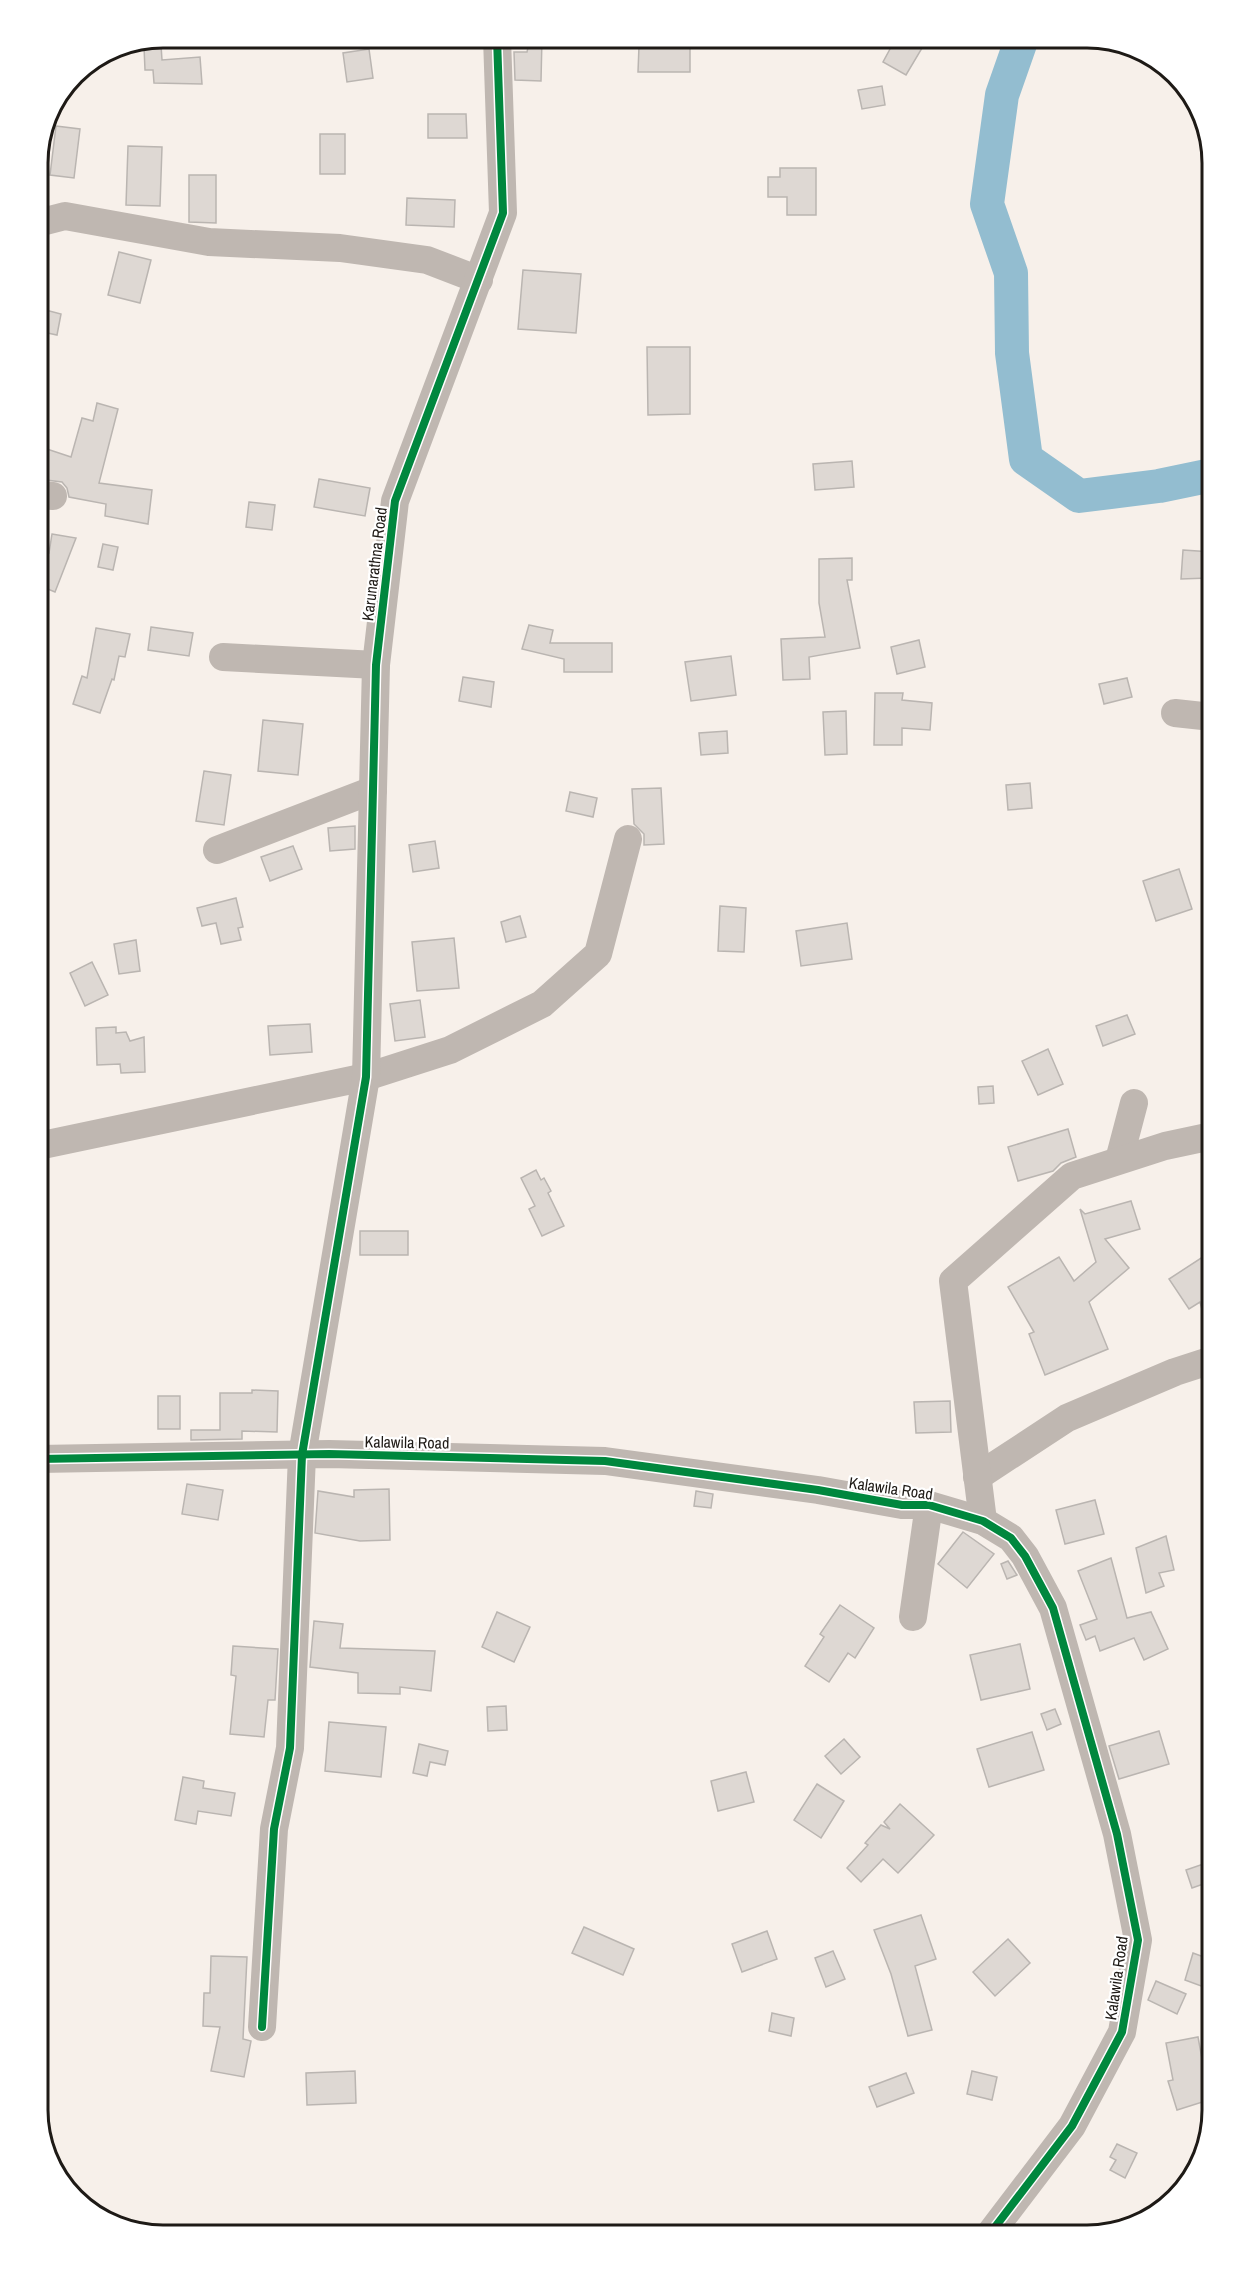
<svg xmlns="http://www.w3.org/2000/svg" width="1250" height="2273" font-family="'Archivo Narrow',sans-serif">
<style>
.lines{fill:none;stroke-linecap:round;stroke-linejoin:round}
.river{stroke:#93bdd0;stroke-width:34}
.building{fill:#ded8d3;stroke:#bab5b1;stroke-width:1.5}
.minor{stroke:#bfb7b1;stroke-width:28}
.cycleway-casing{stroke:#fff;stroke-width:11}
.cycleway{stroke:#00873e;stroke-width:8}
.labels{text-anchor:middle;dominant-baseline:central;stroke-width:4.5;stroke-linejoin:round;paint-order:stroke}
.street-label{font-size:16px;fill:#1e1a16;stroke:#fff}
.rim{fill:none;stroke:#1e1a16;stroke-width:3}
</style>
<rect width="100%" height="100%" fill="#f7f0ea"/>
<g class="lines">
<path class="river" d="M 1022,38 L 1002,95 L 987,204 L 1011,273 L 1012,353 L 1026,459 L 1079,496 L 1159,486 L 1212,475"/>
</g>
<g class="building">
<path d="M 530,38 L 542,38 L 541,81 L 515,80 L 514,52 L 527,52 Z"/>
<path d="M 657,38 L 690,38 L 690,72 L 638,72 L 639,46 L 657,47 Z"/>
<path d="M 896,38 L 928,38 L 906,75 L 883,62 Z"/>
<path d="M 161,45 L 162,60 L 200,57 L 202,84 L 154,83 L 153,70 L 145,70 L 144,47 Z"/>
<path d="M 369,49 L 373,78 L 347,82 L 343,53 Z"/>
<path d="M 882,86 L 885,105 L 862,109 L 858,90 Z"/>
<path d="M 428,114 L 466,114 L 467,138 L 428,138 Z"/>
<path d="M 56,126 L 80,129 L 74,178 L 50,175 Z"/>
<rect x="320" y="134" width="25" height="40"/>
<path d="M 128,146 L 162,147 L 160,206 L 126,205 Z"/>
<path d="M 780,168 L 816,168 L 816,215 L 787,215 L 787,197 L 768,197 L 768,177 L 780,177 Z"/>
<path d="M 189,175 L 216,175 L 216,223 L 189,222 Z"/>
<path d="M 407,198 L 455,200 L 454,227 L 406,225 Z"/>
<path d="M 119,252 L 151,260 L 140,303 L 108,295 Z"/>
<path d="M 523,270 L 581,274 L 576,333 L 518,329 Z"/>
<path d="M 38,308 L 61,314 L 57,335 L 38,331 Z"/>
<path d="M 647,347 L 690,347 L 690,414 L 648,415 Z"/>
<path d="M 97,403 L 118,409 L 99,483 L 152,490 L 148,524 L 105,516 L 106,504 L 69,497 L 67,488 L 62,482 L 38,479 L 38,446 L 71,457 L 82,418 L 93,421 Z"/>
<path d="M 852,461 L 854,487 L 815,490 L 813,464 Z"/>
<path d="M 319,479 L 370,488 L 365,516 L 314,507 Z"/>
<path d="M 249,502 L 275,505 L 272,530 L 246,527 Z"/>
<path d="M 52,534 L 76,538 L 55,592 L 38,585 L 38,548 L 49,553 Z"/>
<path d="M 103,544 L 118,547 L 113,570 L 98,567 Z"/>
<path d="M 1183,550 L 1212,552 L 1208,578 L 1181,579 Z"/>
<path d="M 852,558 L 852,580 L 847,580 L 860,648 L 809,657 L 810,679 L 783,680 L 781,639 L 825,637 L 819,603 L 819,559 Z"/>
<path d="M 529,625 L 553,630 L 550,643 L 612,643 L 612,672 L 564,672 L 564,659 L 522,649 Z"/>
<path d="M 151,627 L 193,633 L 189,656 L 148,650 Z"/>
<path d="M 96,628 L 130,634 L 125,657 L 119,656 L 114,680 L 112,679 L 100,713 L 73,704 L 82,676 L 87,678 Z"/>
<path d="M 919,640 L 925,667 L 897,674 L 891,647 Z"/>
<path d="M 731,656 L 736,695 L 691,701 L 685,662 Z"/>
<path d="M 463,677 L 494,682 L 491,707 L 459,701 Z"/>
<path d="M 1127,678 L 1132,697 L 1104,704 L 1099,684 Z"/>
<path d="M 875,693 L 903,693 L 902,700 L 932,703 L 930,730 L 902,728 L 902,745 L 874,745 Z"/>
<path d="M 846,711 L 847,754 L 825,755 L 823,712 Z"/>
<path d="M 263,720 L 303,724 L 298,775 L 258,771 Z"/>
<path d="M 727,731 L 728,753 L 701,755 L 699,733 Z"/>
<path d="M 204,771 L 231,775 L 224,825 L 196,821 Z"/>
<path d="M 1030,783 L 1032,808 L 1008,810 L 1006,785 Z"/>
<path d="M 661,788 L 664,844 L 644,845 L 644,834 L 634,824 L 632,789 Z"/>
<path d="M 570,792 L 597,798 L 593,817 L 566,811 Z"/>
<path d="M 355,826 L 355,849 L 330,851 L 328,828 Z"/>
<path d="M 435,841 L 439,868 L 413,872 L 409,845 Z"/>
<path d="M 293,846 L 302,869 L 270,881 L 261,857 Z"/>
<path d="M 1179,869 L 1192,909 L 1156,921 L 1143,881 Z"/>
<path d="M 236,898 L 243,927 L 238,928 L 241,940 L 221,944 L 216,923 L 202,926 L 197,908 Z"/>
<path d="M 720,906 L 746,908 L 744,952 L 718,951 Z"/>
<path d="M 520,916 L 526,937 L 506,942 L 501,922 Z"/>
<path d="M 847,923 L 852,959 L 801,966 L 796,931 Z"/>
<path d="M 454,938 L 459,988 L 417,991 L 412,942 Z"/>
<path d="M 136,940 L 140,971 L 119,974 L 114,944 Z"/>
<path d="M 92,962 L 108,995 L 85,1006 L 70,973 Z"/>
<path d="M 420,1000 L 425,1037 L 395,1041 L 390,1004 Z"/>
<path d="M 1127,1015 L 1135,1034 L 1103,1046 L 1096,1026 Z"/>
<path d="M 310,1024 L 312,1052 L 270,1055 L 268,1026 Z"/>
<path d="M 116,1027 L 116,1033 L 126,1032 L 130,1041 L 144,1037 L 145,1072 L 121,1073 L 120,1064 L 97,1065 L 96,1028 Z"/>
<path d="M 1048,1049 L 1063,1084 L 1038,1095 L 1022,1061 Z"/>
<path d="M 993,1086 L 994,1103 L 979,1104 L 978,1087 Z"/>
<path d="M 1068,1129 L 1076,1157 L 1061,1163 L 1053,1171 L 1018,1181 L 1008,1147 Z"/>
<path d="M 536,1170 L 541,1180 L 544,1178 L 551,1191 L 548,1193 L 564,1226 L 542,1236 L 529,1209 L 535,1206 L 521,1178 Z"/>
<path d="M 1131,1201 L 1140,1229 L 1105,1239 L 1129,1268 L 1089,1302 L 1108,1349 L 1045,1375 L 1029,1334 L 1034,1332 L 1008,1287 L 1059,1257 L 1074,1281 L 1096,1262 L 1080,1209 L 1085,1214 Z"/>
<rect x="360" y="1231" width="48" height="24"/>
<path d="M 1212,1251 L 1212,1328 L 1207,1328 L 1200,1302 L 1189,1309 L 1169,1279 Z"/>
<path d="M 252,1390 L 278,1391 L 277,1432 L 242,1431 L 242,1439 L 191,1440 L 191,1430 L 220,1430 L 220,1393 L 252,1393 Z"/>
<rect x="158" y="1396" width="22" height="33"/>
<path d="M 950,1401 L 951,1432 L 916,1433 L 914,1402 Z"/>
<path d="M 187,1484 L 223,1490 L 218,1520 L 182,1514 Z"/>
<path d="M 389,1489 L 390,1540 L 360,1541 L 315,1533 L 318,1491 L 354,1497 L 354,1490 Z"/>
<path d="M 696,1491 L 713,1494 L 711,1508 L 694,1506 Z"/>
<path d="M 1095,1500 L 1104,1534 L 1065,1544 L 1056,1510 Z"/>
<path d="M 963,1532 L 994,1554 L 967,1588 L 938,1564 Z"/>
<path d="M 1166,1536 L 1174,1570 L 1159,1573 L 1164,1586 L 1146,1593 L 1136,1548 Z"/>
<path d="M 1111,1558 L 1127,1618 L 1151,1612 L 1168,1649 L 1144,1660 L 1134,1638 L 1100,1651 L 1095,1636 L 1086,1640 L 1080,1625 L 1097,1619 L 1078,1571 Z"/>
<path d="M 1008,1561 L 1017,1575 L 1007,1579 L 1001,1564 Z"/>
<path d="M 840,1605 L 874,1628 L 855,1658 L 848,1653 L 829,1682 L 805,1666 L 824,1637 L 820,1634 Z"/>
<path d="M 497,1612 L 530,1627 L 514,1662 L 482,1647 Z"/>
<path d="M 314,1621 L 343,1624 L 340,1648 L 435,1651 L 431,1691 L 400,1687 L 400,1694 L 358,1693 L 358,1673 L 310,1667 Z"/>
<path d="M 1020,1644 L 1030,1689 L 981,1700 L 970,1655 Z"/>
<path d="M 233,1646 L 278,1649 L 275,1700 L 268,1700 L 264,1737 L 230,1734 L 236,1676 L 231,1675 Z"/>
<path d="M 506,1706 L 507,1730 L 488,1731 L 487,1707 Z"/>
<path d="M 1055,1709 L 1061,1724 L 1047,1730 L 1041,1714 Z"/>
<path d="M 329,1722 L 386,1727 L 381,1777 L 325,1771 Z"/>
<path d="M 1159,1731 L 1169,1764 L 1119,1779 L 1109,1746 Z"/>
<path d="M 1032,1732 L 1044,1770 L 989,1787 L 977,1749 Z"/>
<path d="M 844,1739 L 860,1757 L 841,1774 L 825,1756 Z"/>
<path d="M 419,1744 L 448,1751 L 445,1765 L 430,1762 L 427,1776 L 413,1773 Z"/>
<path d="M 746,1772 L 754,1802 L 718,1811 L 711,1781 Z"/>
<path d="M 183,1777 L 204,1781 L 203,1788 L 235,1793 L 231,1816 L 198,1811 L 196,1824 L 175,1820 Z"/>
<path d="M 817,1784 L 844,1801 L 821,1838 L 794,1820 Z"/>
<path d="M 900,1804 L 934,1835 L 898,1873 L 883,1859 L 861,1882 L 847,1868 L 868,1845 L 865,1843 L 881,1825 L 890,1829 L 884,1822 Z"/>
<path d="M 1212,1861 L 1212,1881 L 1192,1888 L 1186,1870 Z"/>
<path d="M 921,1915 L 936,1959 L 915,1966 L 932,2030 L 908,2036 L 891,1974 L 874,1930 Z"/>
<path d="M 584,1927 L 634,1949 L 623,1975 L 572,1953 Z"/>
<path d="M 767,1931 L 777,1959 L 742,1972 L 732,1944 Z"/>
<path d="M 1008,1939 L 1030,1963 L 995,1996 L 973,1972 Z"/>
<path d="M 833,1951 L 845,1979 L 826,1987 L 815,1958 Z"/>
<path d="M 1193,1953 L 1212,1960 L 1212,1990 L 1185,1980 Z"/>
<path d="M 211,1956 L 247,1957 L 243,2039 L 251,2041 L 244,2077 L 211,2071 L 220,2027 L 203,2026 L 204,1993 L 210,1993 Z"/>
<path d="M 1156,1981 L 1186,1994 L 1177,2014 L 1148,2000 Z"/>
<path d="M 772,2013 L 794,2018 L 791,2036 L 769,2031 Z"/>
<path d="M 1198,2037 L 1204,2070 L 1208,2068 L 1212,2081 L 1212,2099 L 1177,2110 L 1168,2081 L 1173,2080 L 1166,2043 Z"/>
<path d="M 355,2071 L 356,2103 L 307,2105 L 306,2073 Z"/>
<path d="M 972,2071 L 997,2077 L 992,2100 L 967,2094 Z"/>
<path d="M 906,2073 L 914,2093 L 877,2107 L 869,2087 Z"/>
<path d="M 1117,2144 L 1137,2153 L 1125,2178 L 1110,2170 L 1116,2160 L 1110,2157 Z"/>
</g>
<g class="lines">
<g class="minor">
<path d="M 38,223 L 65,216 L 209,242 L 340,248 L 427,260 L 479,280"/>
<path d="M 38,495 L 53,496"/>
<path d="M 223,657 L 376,665"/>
<path d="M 1175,713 L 1212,717"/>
<path d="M 217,850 L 373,790"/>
<path d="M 38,1146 L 366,1077 L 450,1050 L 542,1004 L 598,954 L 628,839"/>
<path d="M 1119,1160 L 1134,1103"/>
<path d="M 38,1459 L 329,1454 L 605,1461 L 818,1490 L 902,1505 L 929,1505 L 983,1521 L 1011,1538 L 1025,1556 L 1053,1608 L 1117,1834 L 1138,1940 L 1122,2032 L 1072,2126 L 989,2235"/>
<path d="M 977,1477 L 1067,1418 L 1175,1372 L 1212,1360"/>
<path d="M 983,1521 L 953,1281 L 1072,1176 L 1165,1146 L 1212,1136"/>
<path d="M 913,1617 L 929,1505"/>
<path d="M 262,2027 L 274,1829 L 290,1748 L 302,1455 L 366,1077 L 376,665 L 395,501 L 503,213 L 497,38"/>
</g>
<g class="cycleway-casing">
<g id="cycleway">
<path d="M 38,1459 L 329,1454 L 605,1461 L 818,1490 L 902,1505 L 929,1505 L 983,1521 L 1011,1538 L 1025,1556 L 1053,1608 L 1117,1834 L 1138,1940 L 1122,2032 L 1072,2126 L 989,2235"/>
<path d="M 262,2027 L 274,1829 L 290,1748 L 302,1455 L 366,1077 L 376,665 L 395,501 L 503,213 L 497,38"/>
</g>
</g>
<use href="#cycleway" class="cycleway"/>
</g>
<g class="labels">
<g class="street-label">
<text transform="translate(374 564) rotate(-83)">Karunarathna Road</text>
<text transform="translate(407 1442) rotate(1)">Kalawila Road</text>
<text transform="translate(891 1488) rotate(8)">Kalawila Road</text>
<text transform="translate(1116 1978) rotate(-82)">Kalawila Road</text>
</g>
</g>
<path d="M0 0H1250V2273H0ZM163 48H1087A115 115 0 0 1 1202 163V2110A115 115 0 0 1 1087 2225H163A115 115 0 0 1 48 2110V163A115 115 0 0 1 163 48Z" fill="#fff" fill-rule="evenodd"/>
<path class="rim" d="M163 48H1087A115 115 0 0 1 1202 163V2110A115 115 0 0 1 1087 2225H163A115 115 0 0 1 48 2110V163A115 115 0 0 1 163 48Z"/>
</svg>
